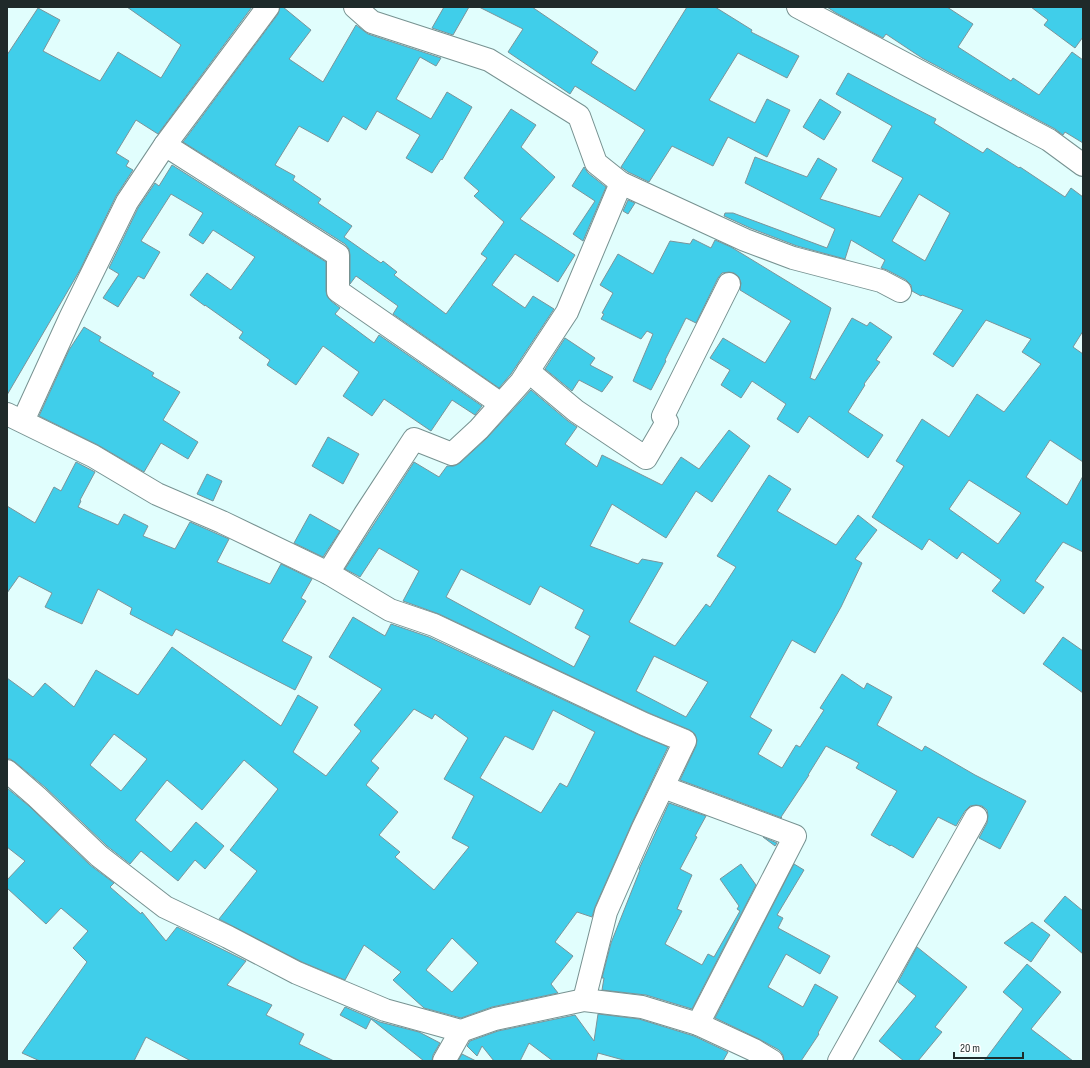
<svg xmlns="http://www.w3.org/2000/svg" width="1090" height="1068" font-family="'Sofia Sans Condensed',sans-serif">
<style>
.building{fill:#40ceea;stroke:#7b949a;fill-rule:evenodd}
.lines{fill:none;stroke-linecap:round;stroke-linejoin:round}
.street-casing{stroke:#779291;stroke-width:24}
.street{stroke:#fff;stroke-width:22}
</style>
<rect width="100%" height="100%" fill="#e1fefd"/>
<g class="building">
<path d="M 127,7 L 252,7 L 158,134 L 136,120 L 116,153 L 129,161 L 126,166 L 133,170 L 116,196 L 80,270 L 7,395 L 7,55 L 38,8 L 60,20 L 43,51 L 100,81 L 118,52 L 161,78 L 181,45 Z"/>
<path d="M 280,7 L 283,7 L 311,30 L 289,59 L 323,82 L 356,25 L 368,34 L 441,58 L 436,66 L 420,57 L 396,99 L 431,119 L 447,92 L 472,107 L 442,160 L 441,159 L 432,173 L 406,158 L 420,135 L 377,111 L 366,130 L 343,116 L 328,142 L 299,126 L 275,165 L 295,176 L 293,180 L 321,199 L 318,203 L 352,226 L 344,237 L 381,263 L 383,261 L 397,272 L 394,275 L 446,314 L 487,258 L 481,254 L 504,222 L 474,196 L 479,191 L 464,178 L 511,109 L 536,125 L 521,147 L 555,177 L 520,219 L 575,255 L 558,282 L 515,254 L 492,285 L 525,308 L 533,296 L 554,309 L 511,374 L 499,388 L 393,314 L 398,306 L 356,276 L 350,284 L 350,255 L 349,249 L 345,244 L 183,142 L 278,14 Z"/>
<path d="M 444,7 L 469,7 L 453,35 L 432,28 Z"/>
<path d="M 479,7 L 532,7 L 598,52 L 591,63 L 635,91 L 687,7 L 715,7 L 752,30 L 751,32 L 799,56 L 787,78 L 738,53 L 709,100 L 755,123 L 767,99 L 790,110 L 767,157 L 728,137 L 713,166 L 672,146 L 649,182 L 628,172 L 621,167 L 645,130 L 575,86 L 570,94 L 508,52 L 523,29 Z"/>
<path d="M 827,7 L 947,7 L 973,24 L 958,47 L 1011,81 L 1013,78 L 1039,95 L 1072,52 L 1083,60 L 1083,143 L 1065,132 L 1063,135 L 1055,129 L 922,58 L 886,34 L 883,38 L 836,13 Z"/>
<path d="M 1031,7 L 1083,7 L 1083,37 L 1075,48 L 1044,25 L 1048,20 Z"/>
<path d="M 848,73 L 897,99 L 936,119 L 934,123 L 983,153 L 987,148 L 1019,168 L 1020,167 L 1065,197 L 1071,188 L 1083,197 L 1083,331 L 1073,347 L 1083,354 L 1083,462 L 1050,440 L 1026,477 L 1067,505 L 1083,476 L 1083,552 L 1063,542 L 1035,581 L 1044,587 L 1024,614 L 992,591 L 1001,580 L 962,552 L 957,559 L 929,539 L 922,550 L 872,517 L 904,466 L 896,461 L 922,419 L 949,437 L 977,394 L 1004,412 L 1041,364 L 1022,352 L 1031,339 L 986,320 L 953,367 L 933,354 L 963,310 L 922,295 L 921,296 L 912,291 L 911,285 L 906,280 L 887,270 L 881,268 L 885,260 L 851,240 L 845,259 L 797,246 L 750,228 L 724,216 L 725,213 L 733,213 L 827,248 L 835,229 L 745,183 L 755,157 L 807,177 L 818,158 L 837,169 L 820,199 L 880,217 L 903,178 L 872,161 L 892,126 L 836,94 ZM 919,194 L 950,213 L 925,261 L 892,241 ZM 969,480 L 1021,513 L 998,544 L 949,509 Z"/>
<path d="M 820,99 L 841,112 L 824,140 L 803,127 Z"/>
<path d="M 172,165 L 326,262 L 326,291 L 327,296 L 331,301 L 340,308 L 335,314 L 374,343 L 379,335 L 482,406 L 475,415 L 452,400 L 431,431 L 384,399 L 372,416 L 343,396 L 359,372 L 323,346 L 296,385 L 267,365 L 270,360 L 239,338 L 243,332 L 205,305 L 205,306 L 190,295 L 207,273 L 231,290 L 255,257 L 213,230 L 203,244 L 189,235 L 203,213 L 171,194 L 141,241 L 160,252 L 144,279 L 138,276 L 118,307 L 103,298 L 119,274 L 109,268 L 138,208 L 155,183 L 159,186 Z"/>
<path d="M 584,167 L 588,173 L 606,187 L 583,241 L 573,234 L 595,201 L 572,186 Z"/>
<path d="M 628,200 L 635,203 L 628,214 L 623,211 Z"/>
<path d="M 693,239 L 711,248 L 715,240 L 731,247 L 831,308 L 810,378 L 815,380 L 852,318 L 867,326 L 870,322 L 892,337 L 876,360 L 880,362 L 864,384 L 865,385 L 848,412 L 883,435 L 868,458 L 809,416 L 798,433 L 777,419 L 786,404 L 752,381 L 741,398 L 721,385 L 730,370 L 710,358 L 723,338 L 765,363 L 791,321 L 740,290 L 741,283 L 739,277 L 734,273 L 729,272 L 722,273 L 718,278 L 696,323 L 686,318 L 665,360 L 666,361 L 651,390 L 633,381 L 653,334 L 647,331 L 641,339 L 601,319 L 604,314 L 602,313 L 613,293 L 600,285 L 618,254 L 653,274 L 670,241 L 690,244 Z"/>
<path d="M 84,327 L 101,337 L 99,341 L 154,373 L 152,376 L 180,392 L 163,420 L 198,442 L 188,459 L 161,443 L 144,472 L 98,445 L 39,416 L 69,350 Z"/>
<path d="M 565,338 L 595,358 L 590,365 L 613,377 L 602,392 L 579,380 L 572,391 L 545,369 Z"/>
<path d="M 531,390 L 568,421 L 577,427 L 565,444 L 597,467 L 602,455 L 662,485 L 681,457 L 699,469 L 729,430 L 750,446 L 712,502 L 696,491 L 666,538 L 612,504 L 590,546 L 638,564 L 642,559 L 663,563 L 629,622 L 675,646 L 706,604 L 710,607 L 736,567 L 717,556 L 769,475 L 791,489 L 777,511 L 836,545 L 858,515 L 877,530 L 855,559 L 862,563 L 841,607 L 815,653 L 792,640 L 750,717 L 772,730 L 758,754 L 782,768 L 796,745 L 800,747 L 824,710 L 820,708 L 842,674 L 864,689 L 867,683 L 892,697 L 877,725 L 922,751 L 925,746 L 975,775 L 1026,801 L 1000,849 L 979,838 L 987,823 L 988,816 L 987,810 L 982,806 L 976,805 L 970,806 L 965,811 L 956,826 L 938,817 L 913,858 L 891,845 L 890,846 L 871,835 L 897,791 L 856,768 L 859,763 L 826,746 L 808,775 L 809,775 L 781,817 L 782,818 L 680,780 L 696,746 L 697,740 L 695,734 L 690,730 L 649,713 L 439,614 L 403,601 L 419,571 L 379,548 L 360,577 L 345,569 L 414,462 L 439,477 L 447,466 L 454,466 L 460,463 L 487,438 ZM 461,569 L 530,605 L 540,586 L 584,610 L 575,628 L 590,636 L 574,667 L 446,597 ZM 654,656 L 708,682 L 686,717 L 636,691 Z"/>
<path d="M 328,437 L 359,454 L 343,484 L 312,466 Z"/>
<path d="M 76,462 L 95,472 L 80,500 L 81,501 L 78,507 L 118,525 L 124,514 L 148,526 L 143,536 L 175,549 L 190,522 L 229,539 L 217,562 L 270,584 L 281,564 L 312,579 L 301,598 L 306,601 L 282,641 L 312,657 L 295,690 L 176,629 L 172,636 L 130,614 L 132,608 L 98,589 L 82,624 L 45,607 L 52,593 L 19,576 L 7,593 L 7,506 L 35,523 L 54,487 L 61,491 Z"/>
<path d="M 207,474 L 222,481 L 213,501 L 197,494 Z"/>
<path d="M 310,514 L 340,531 L 323,557 L 294,543 Z"/>
<path d="M 353,617 L 385,636 L 391,624 L 429,637 L 639,735 L 668,747 L 632,823 L 595,907 L 592,917 L 577,912 L 555,942 L 573,956 L 551,984 L 558,993 L 492,1007 L 461,1018 L 424,1008 L 393,980 L 401,972 L 364,945 L 345,980 L 302,962 L 219,919 L 257,871 L 230,850 L 278,789 L 244,760 L 202,810 L 167,780 L 135,820 L 171,852 L 196,822 L 224,846 L 205,869 L 195,860 L 178,881 L 141,851 L 130,864 L 107,846 L 46,788 L 15,762 L 10,759 L 7,759 L 7,678 L 33,697 L 45,683 L 74,707 L 96,670 L 138,695 L 172,647 L 281,726 L 298,695 L 318,707 L 293,752 L 326,776 L 361,731 L 354,725 L 382,689 L 329,657 ZM 414,709 L 432,719 L 435,714 L 468,738 L 444,779 L 474,796 L 452,838 L 469,847 L 434,890 L 395,857 L 400,852 L 379,835 L 398,812 L 366,785 L 379,768 L 371,761 ZM 553,710 L 595,732 L 567,787 L 560,783 L 541,813 L 480,778 L 505,736 L 533,750 ZM 114,734 L 147,759 L 121,791 L 90,765 ZM 452,938 L 478,963 L 452,992 L 426,970 Z"/>
<path d="M 1063,637 L 1083,651 L 1083,693 L 1043,664 Z"/>
<path d="M 7,788 L 29,806 L 90,865 L 114,883 L 110,887 L 141,914 L 142,912 L 166,941 L 177,927 L 246,961 L 227,985 L 272,1005 L 266,1015 L 304,1034 L 299,1044 L 334,1061 L 191,1061 L 146,1037 L 134,1061 L 40,1061 L 22,1053 L 87,962 L 73,948 L 88,931 L 61,908 L 46,924 L 7,888 L 7,880 L 25,861 L 7,847 Z"/>
<path d="M 669,803 L 706,816 L 695,836 L 697,837 L 680,869 L 692,875 L 677,909 L 682,911 L 665,944 L 702,965 L 708,954 L 714,957 L 740,911 L 737,909 L 739,906 L 720,879 L 741,864 L 756,885 L 692,1009 L 646,995 L 602,990 L 604,978 L 602,978 L 611,943 L 640,870 L 639,869 Z"/>
<path d="M 763,837 L 777,843 L 775,846 Z"/>
<path d="M 794,864 L 804,870 L 777,915 L 783,918 L 778,928 L 830,956 L 820,974 L 786,954 L 768,987 L 803,1007 L 815,984 L 838,997 L 818,1033 L 819,1034 L 801,1061 L 784,1061 L 783,1055 L 779,1050 L 759,1039 L 715,1018 Z"/>
<path d="M 1065,896 L 1083,911 L 1083,954 L 1044,921 Z"/>
<path d="M 1032,922 L 1050,935 L 1031,962 L 1004,943 Z"/>
<path d="M 917,947 L 967,987 L 935,1027 L 942,1032 L 918,1061 L 904,1061 L 879,1041 L 916,996 L 898,982 Z"/>
<path d="M 1027,964 L 1061,992 L 1031,1029 L 1073,1061 L 984,1061 L 1023,1009 L 1003,992 Z"/>
<path d="M 345,1007 L 380,1022 L 419,1032 L 440,1043 L 433,1055 L 432,1061 L 424,1061 L 371,1019 L 366,1029 L 340,1015 Z"/>
<path d="M 598,1014 L 639,1019 L 694,1036 L 728,1052 L 723,1061 L 627,1061 L 598,1053 L 596,1061 L 553,1061 L 529,1043 L 520,1061 L 494,1061 L 482,1046 L 477,1056 L 467,1046 L 470,1041 L 498,1031 L 575,1015 L 594,1041 Z"/>
<path d="M 462,1054 L 476,1061 L 458,1061 Z"/>
</g>
<g class="lines">
<g class="street-casing">
<g id="street">
<path d="M 355,7 L 372,22 L 489,60 L 579,116 L 596,163 L 621,183 L 745,240 L 793,258 L 881,281 L 900,291"/>
<path d="M 798,7 L 1049,140 L 1083,165"/>
<path d="M 165,145 L 268,7"/>
<path d="M 528,371 L 576,411 L 646,458 L 667,422 L 663,416 L 729,284"/>
<path d="M 7,414 L 93,456 L 157,494 L 222,522 L 328,573 L 390,610 L 434,625 L 644,724 L 685,741 L 643,828 L 606,912 L 584,1000"/>
<path d="M 23,421 L 71,316 L 127,202 L 165,145 L 338,255 L 338,291 L 501,404"/>
<path d="M 328,573 L 365,514 L 414,439 L 452,454 L 479,429 L 521,382 L 567,312 L 621,183"/>
<path d="M 7,771 L 37,797 L 99,856 L 165,907 L 228,937 L 297,973 L 385,1010 L 461,1031 L 495,1019 L 584,1000 L 642,1007 L 698,1024 L 754,1050 L 772,1061"/>
<path d="M 663,787 L 795,836 L 698,1024"/>
<path d="M 444,1061 L 461,1031"/>
<path d="M 839,1061 L 976,817"/>
</g>
</g>
<use href="#street" class="street"/>
</g>
<rect width="1090" height="1068" fill="none" stroke="#1f2a2a" stroke-width="16"/>
<path d="M954 1052v6h69v-6" fill="none" stroke="#1f2a2a" stroke-width="2"/>
<text x="960" y="1052" font-size="12" fill="#1f2a2a" stroke="#ffffff" stroke-width="3" paint-order="stroke">20 m</text>
</svg>
